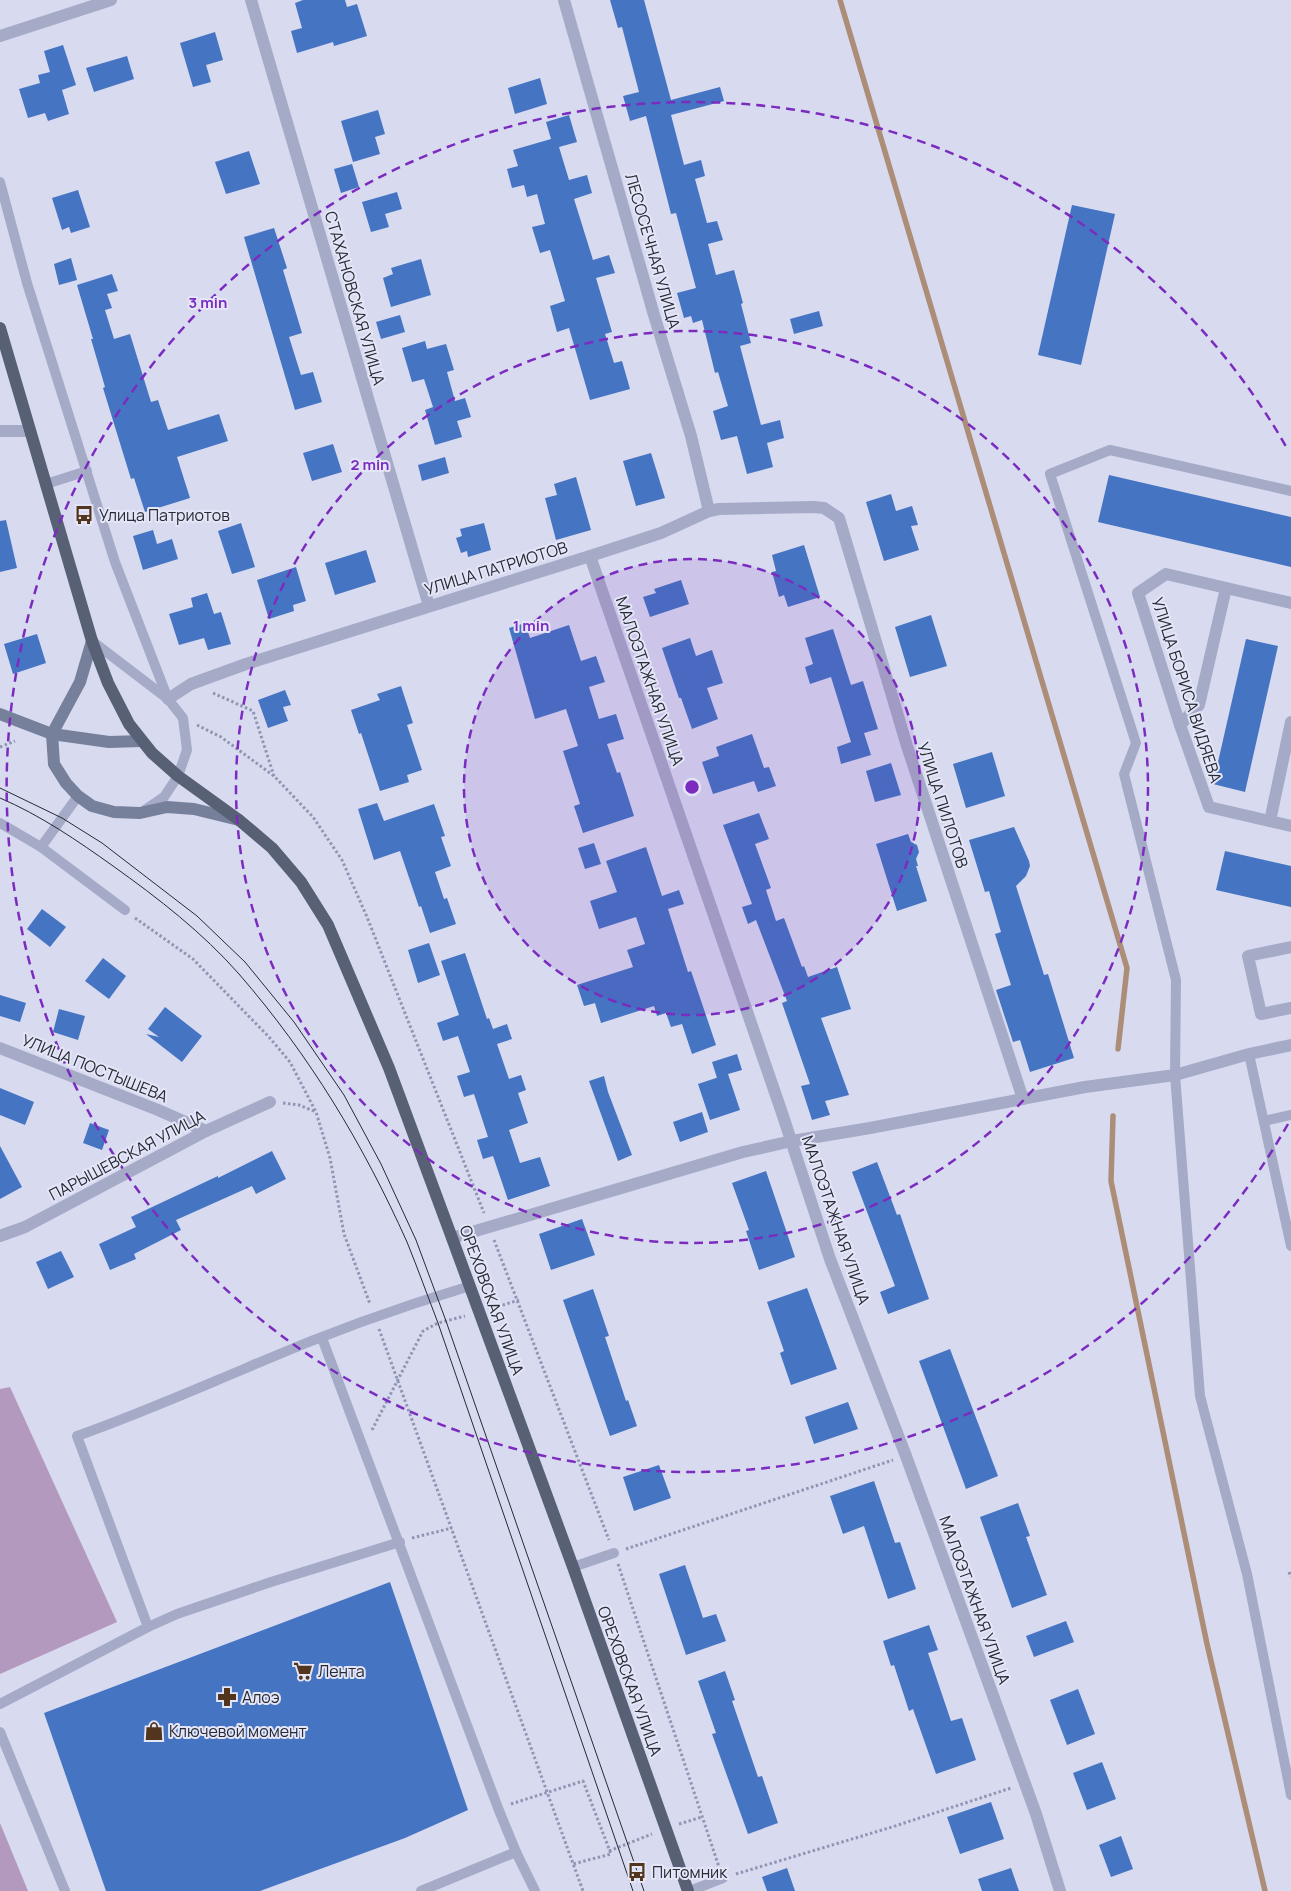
<svg xmlns="http://www.w3.org/2000/svg" width="1291" height="1891" font-family="Manrope,sans-serif">
<style>
.green{fill:#b499be}
.lines{fill:none;stroke-linecap:round;stroke-linejoin:round}
.stream{stroke:#ac8e78;stroke-width:5.5}
.building{fill:#4474c2}
.path{stroke:#8f96b3;stroke-width:3;stroke-dasharray:2.5 2.5;stroke-linecap:butt}
.service{stroke:#a5aac7;stroke-width:10}
.minor{stroke:#a5aac7;stroke-width:12}
.secondary{stroke:#76809b;stroke-width:12}
.primary{stroke:#576075;stroke-width:12}
.tram{stroke:#262a33;stroke-width:1}
.ring{fill:none;stroke:#7b2cbf;stroke-width:2.5;stroke-dasharray:9 6}
.labels{text-anchor:middle;dominant-baseline:central;stroke-width:4;stroke-linejoin:round;paint-order:stroke}
.street-label{font-size:16px;fill:#262a33;stroke:#e4e6f8}
.poi-label{font-size:16px;fill:#262a33;stroke:#e4e6f8;text-anchor:start}
.centre{fill:#7b2cbf;stroke:#e4e6f8;stroke-width:2.5}
.ring-label{font-size:15px;text-anchor:middle;font-weight:bold;fill:#7b2cbf;stroke:#e4e6f8;stroke-width:4;stroke-linejoin:round;paint-order:stroke}
</style>
<rect width="100%" height="100%" fill="#d8daf0"/>
<g class="green">
<path d="M 10,1387 L 117,1622 L 0,1674 L 0,1389 Z"/>
<path d="M 0,1823 L 28,1891 L 0,1891 Z"/>
</g>
<g class="lines">
<g class="stream">
<path d="M 840,0 L 1127,968 L 1118,1049"/>
<path d="M 1113,1116 L 1111,1181 L 1207,1644 L 1265,1891"/>
</g>
</g>
<g class="building">
<path d="M 303,0 L 345,0 L 347,7 L 357,4 L 367,36 L 334,46 L 333,42 L 297,53 L 291,31 L 302,28 L 295,3 Z"/>
<path d="M 610,0 L 644,0 L 671,100 L 720,87 L 724,101 L 671,115 L 684,165 L 701,160 L 705,176 L 695,179 L 707,223 L 717,221 L 723,240 L 708,244 L 716,275 L 734,270 L 743,303 L 741,304 L 751,343 L 740,346 L 761,425 L 780,420 L 784,438 L 767,443 L 773,467 L 747,474 L 737,436 L 721,440 L 713,411 L 728,406 L 718,372 L 715,373 L 702,320 L 693,323 L 691,316 L 684,318 L 677,293 L 696,288 L 676,213 L 671,214 L 646,116 L 630,121 L 623,96 L 639,92 L 622,27 L 618,28 Z"/>
<path d="M 215,32 L 223,60 L 206,65 L 211,82 L 193,87 L 180,43 Z"/>
<path d="M 63,45 L 76,85 L 62,90 L 69,114 L 48,121 L 45,113 L 28,118 L 19,89 L 40,83 L 38,75 L 50,72 L 44,51 Z"/>
<path d="M 127,56 L 134,79 L 94,92 L 86,68 Z"/>
<path d="M 540,78 L 547,104 L 515,114 L 508,88 Z"/>
<path d="M 378,110 L 385,134 L 375,137 L 380,154 L 353,162 L 341,121 Z"/>
<path d="M 569,115 L 577,142 L 559,147 L 569,180 L 587,175 L 592,193 L 574,199 L 593,260 L 609,255 L 615,273 L 596,278 L 612,332 L 605,334 L 614,363 L 622,361 L 630,389 L 590,400 L 569,328 L 557,332 L 550,306 L 565,301 L 550,250 L 540,253 L 532,227 L 545,224 L 537,194 L 527,197 L 524,185 L 512,188 L 507,169 L 518,166 L 513,150 L 551,139 L 546,122 Z"/>
<path d="M 249,151 L 260,184 L 226,194 L 215,162 Z"/>
<path d="M 352,164 L 359,187 L 341,193 L 334,169 Z"/>
<path d="M 78,190 L 90,227 L 71,233 L 69,227 L 62,230 L 52,198 Z"/>
<path d="M 397,192 L 402,209 L 385,214 L 389,227 L 371,232 L 362,202 Z"/>
<path d="M 1072,205 L 1115,214 L 1081,365 L 1038,355 Z"/>
<path d="M 274,228 L 287,268 L 283,270 L 302,333 L 289,337 L 301,375 L 313,372 L 322,402 L 295,410 L 244,237 Z"/>
<path d="M 71,258 L 77,280 L 59,285 L 54,264 Z"/>
<path d="M 421,259 L 431,295 L 391,307 L 383,278 L 393,274 L 391,268 Z"/>
<path d="M 112,274 L 118,291 L 107,294 L 112,308 L 105,310 L 114,339 L 130,334 L 151,402 L 158,400 L 168,430 L 219,414 L 228,441 L 177,457 L 190,498 L 145,512 L 134,478 L 131,479 L 103,388 L 105,387 L 91,339 L 93,339 L 77,285 Z"/>
<path d="M 819,311 L 823,326 L 794,334 L 790,319 Z"/>
<path d="M 400,315 L 405,332 L 381,339 L 376,322 Z"/>
<path d="M 425,341 L 427,349 L 446,344 L 454,370 L 447,372 L 455,401 L 465,398 L 471,417 L 457,421 L 462,437 L 435,445 L 425,410 L 433,407 L 424,379 L 412,382 L 402,348 Z"/>
<path d="M 333,444 L 342,472 L 312,481 L 303,453 Z"/>
<path d="M 651,453 L 665,498 L 636,506 L 623,461 Z"/>
<path d="M 445,457 L 449,473 L 422,481 L 418,465 Z"/>
<path d="M 1109,475 L 1291,517 L 1291,567 L 1098,522 Z"/>
<path d="M 576,477 L 591,530 L 556,540 L 545,498 L 557,495 L 554,484 Z"/>
<path d="M 891,494 L 896,511 L 912,506 L 918,525 L 911,526 L 919,550 L 884,561 L 866,502 Z"/>
<path d="M 6,520 L 17,568 L 0,572 L 0,521 Z"/>
<path d="M 241,523 L 255,567 L 232,574 L 218,531 Z"/>
<path d="M 484,523 L 491,550 L 468,557 L 467,551 L 461,553 L 456,538 L 462,536 L 460,529 Z"/>
<path d="M 153,530 L 157,544 L 172,539 L 178,559 L 143,570 L 133,536 Z"/>
<path d="M 804,545 L 820,597 L 788,607 L 784,595 L 779,597 L 772,572 L 776,571 L 772,555 Z"/>
<path d="M 366,550 L 376,582 L 335,595 L 325,563 Z"/>
<path d="M 296,567 L 306,601 L 293,605 L 294,611 L 269,619 L 257,580 Z"/>
<path d="M 681,580 L 689,604 L 650,617 L 643,597 L 656,593 L 654,589 Z"/>
<path d="M 207,593 L 214,614 L 221,612 L 231,644 L 208,650 L 204,638 L 179,645 L 169,614 L 193,607 L 191,598 Z"/>
<path d="M 931,615 L 947,666 L 910,677 L 895,627 Z"/>
<path d="M 525,623 L 530,638 L 569,625 L 581,661 L 596,656 L 605,682 L 589,687 L 599,719 L 616,714 L 624,739 L 607,744 L 617,773 L 620,772 L 634,816 L 583,833 L 574,806 L 580,804 L 563,751 L 578,746 L 566,709 L 535,719 L 509,628 Z"/>
<path d="M 833,629 L 851,685 L 863,681 L 878,729 L 864,733 L 871,755 L 841,764 L 837,747 L 851,742 L 831,677 L 810,684 L 805,667 L 813,664 L 805,638 Z"/>
<path d="M 37,634 L 46,663 L 13,674 L 4,644 Z"/>
<path d="M 690,638 L 696,656 L 712,650 L 723,683 L 707,688 L 718,719 L 692,729 L 681,698 L 679,698 L 662,648 Z"/>
<path d="M 1246,639 L 1278,646 L 1245,792 L 1213,784 Z"/>
<path d="M 401,686 L 413,723 L 407,725 L 422,770 L 407,775 L 409,782 L 380,791 L 361,733 L 359,734 L 351,710 L 380,700 L 377,694 Z"/>
<path d="M 285,690 L 291,705 L 283,707 L 288,721 L 268,728 L 258,700 Z"/>
<path d="M 752,734 L 764,768 L 769,767 L 776,786 L 758,792 L 754,781 L 713,794 L 702,762 L 719,756 L 716,747 Z"/>
<path d="M 992,752 L 1005,796 L 966,808 L 953,764 Z"/>
<path d="M 891,763 L 901,795 L 875,802 L 866,771 Z"/>
<path d="M 377,803 L 384,821 L 434,804 L 445,836 L 441,837 L 451,866 L 435,872 L 444,899 L 447,898 L 456,924 L 430,933 L 421,906 L 419,907 L 400,851 L 374,860 L 358,809 Z"/>
<path d="M 759,813 L 769,839 L 755,844 L 771,888 L 766,890 L 776,921 L 784,918 L 802,967 L 804,966 L 808,977 L 837,967 L 851,1009 L 821,1018 L 849,1095 L 825,1101 L 830,1115 L 812,1120 L 801,1086 L 810,1084 L 782,1003 L 787,1001 L 756,920 L 748,924 L 742,907 L 752,904 L 723,825 Z"/>
<path d="M 1014,827 L 1029,861 L 1030,866 L 1026,876 L 1016,886 L 1044,975 L 1048,974 L 1074,1058 L 1030,1072 L 1020,1040 L 1013,1042 L 996,990 L 1011,985 L 995,934 L 1001,932 L 989,891 L 985,892 L 969,840 Z"/>
<path d="M 908,834 L 911,842 L 917,845 L 919,852 L 916,859 L 918,866 L 916,866 L 927,901 L 897,911 L 876,844 Z"/>
<path d="M 594,843 L 601,864 L 585,869 L 578,848 Z"/>
<path d="M 646,847 L 662,896 L 679,890 L 684,904 L 668,909 L 688,972 L 691,971 L 716,1045 L 692,1054 L 682,1024 L 671,1027 L 666,1013 L 657,1016 L 654,1006 L 601,1023 L 595,1003 L 584,1006 L 577,985 L 633,967 L 627,950 L 645,944 L 636,917 L 599,929 L 590,901 L 617,892 L 606,861 Z"/>
<path d="M 1225,851 L 1291,866 L 1291,907 L 1216,890 Z"/>
<path d="M 42,909 L 66,927 L 50,947 L 27,929 Z"/>
<path d="M 429,943 L 440,975 L 418,983 L 408,950 Z"/>
<path d="M 465,953 L 487,1019 L 489,1018 L 493,1029 L 507,1024 L 512,1039 L 497,1044 L 509,1079 L 521,1075 L 526,1090 L 518,1093 L 528,1123 L 509,1130 L 520,1163 L 540,1157 L 550,1186 L 508,1200 L 493,1156 L 483,1159 L 477,1140 L 488,1137 L 474,1094 L 464,1097 L 457,1076 L 470,1072 L 458,1036 L 443,1041 L 437,1023 L 459,1015 L 441,961 Z"/>
<path d="M 103,958 L 126,976 L 109,999 L 85,981 Z"/>
<path d="M 0,995 L 26,1003 L 20,1022 L 0,1016 Z"/>
<path d="M 165,1007 L 202,1036 L 182,1062 L 146,1034 L 159,1037 L 148,1029 Z"/>
<path d="M 59,1009 L 85,1016 L 78,1040 L 53,1032 Z"/>
<path d="M 737,1054 L 742,1070 L 728,1074 L 740,1110 L 710,1120 L 698,1084 L 722,1076 L 717,1078 L 712,1062 Z"/>
<path d="M 604,1076 L 608,1092 L 632,1155 L 618,1161 L 589,1081 Z"/>
<path d="M 0,1088 L 34,1102 L 25,1125 L 0,1115 Z"/>
<path d="M 702,1112 L 708,1132 L 680,1142 L 673,1122 Z"/>
<path d="M 90,1123 L 109,1130 L 102,1150 L 83,1143 Z"/>
<path d="M 0,1146 L 22,1187 L 0,1199 Z"/>
<path d="M 272,1151 L 286,1179 L 256,1194 L 252,1186 L 176,1220 L 181,1230 L 134,1254 L 136,1259 L 110,1270 L 99,1244 L 136,1227 L 131,1217 L 218,1176 L 218,1178 Z"/>
<path d="M 877,1162 L 897,1215 L 900,1214 L 929,1299 L 888,1314 L 880,1292 L 895,1286 L 852,1172 Z"/>
<path d="M 766,1171 L 795,1257 L 759,1270 L 746,1231 L 749,1230 L 732,1183 Z"/>
<path d="M 582,1219 L 595,1255 L 551,1270 L 539,1234 Z"/>
<path d="M 61,1251 L 74,1277 L 48,1289 L 36,1262 Z"/>
<path d="M 807,1288 L 837,1369 L 791,1385 L 780,1353 L 784,1351 L 767,1302 Z"/>
<path d="M 593,1289 L 609,1336 L 605,1337 L 626,1401 L 628,1400 L 637,1426 L 610,1436 L 563,1300 Z"/>
<path d="M 950,1349 L 998,1476 L 966,1489 L 919,1361 Z"/>
<path d="M 848,1402 L 858,1429 L 814,1444 L 805,1417 Z"/>
<path d="M 659,1465 L 671,1498 L 634,1511 L 623,1477 Z"/>
<path d="M 874,1481 L 895,1543 L 900,1542 L 916,1589 L 888,1599 L 864,1526 L 843,1534 L 830,1496 Z"/>
<path d="M 1018,1503 L 1030,1536 L 1026,1537 L 1047,1595 L 1012,1608 L 980,1517 Z"/>
<path d="M 685,1565 L 703,1618 L 716,1614 L 726,1641 L 686,1655 L 659,1574 Z"/>
<path d="M 390,1582 L 468,1810 L 405,1838 L 260,1891 L 106,1891 L 44,1713 Z"/>
<path d="M 1066,1621 L 1074,1642 L 1034,1657 L 1026,1636 Z"/>
<path d="M 929,1625 L 938,1650 L 928,1653 L 951,1721 L 962,1718 L 976,1760 L 936,1774 L 913,1709 L 909,1711 L 894,1665 L 891,1666 L 883,1641 Z"/>
<path d="M 725,1671 L 735,1700 L 732,1701 L 758,1777 L 762,1776 L 778,1823 L 748,1834 L 712,1734 L 716,1733 L 698,1681 Z"/>
<path d="M 1078,1689 L 1095,1734 L 1067,1745 L 1050,1700 Z"/>
<path d="M 1102,1762 L 1116,1799 L 1087,1810 L 1073,1773 Z"/>
<path d="M 991,1802 L 1004,1839 L 960,1854 L 947,1817 Z"/>
<path d="M 1121,1836 L 1133,1869 L 1111,1877 L 1099,1845 Z"/>
<path d="M 787,1868 L 795,1891 L 767,1891 L 762,1877 Z"/>
<path d="M 1011,1868 L 1019,1891 L 982,1891 L 978,1879 Z"/>
</g>
<g class="lines">
<g class="path">
<path d="M 213,693 L 253,711 L 274,776"/>
<path d="M 197,725 L 221,737 L 274,776 L 313,817 L 342,860 L 367,917 L 484,1213"/>
<path d="M 0,747 L 15,741"/>
<path d="M 135,918 L 193,959 L 269,1037 L 290,1062 L 316,1112 L 330,1158 L 344,1234 L 370,1304"/>
<path d="M 283,1103 L 299,1105 L 316,1112"/>
<path d="M 494,1240 L 609,1540"/>
<path d="M 493,1308 L 519,1300"/>
<path d="M 379,1329 L 583,1891"/>
<path d="M 372,1430 L 423,1331 L 438,1323 L 465,1316"/>
<path d="M 412,1538 L 452,1528"/>
<path d="M 626,1549 L 893,1460"/>
<path d="M 618,1564 L 719,1867"/>
<path d="M 1289,1572 L 1291,1577"/>
<path d="M 511,1804 L 583,1781 L 611,1854 L 573,1864"/>
<path d="M 679,1824 L 702,1817"/>
<path d="M 609,1851 L 652,1834"/>
<path d="M 736,1874 L 892,1827 L 1011,1788"/>
</g>
<g class="service">
<path d="M 0,182 L 27,283 L 115,562 L 168,699"/>
<path d="M 46,484 L 87,471"/>
<path d="M 1291,491 L 1110,450 L 1050,474 L 1136,743 L 1124,774 L 1176,980 L 1175,1075 L 1200,1396 L 1247,1574 L 1291,1795"/>
<path d="M 92,641 L 168,699 L 183,718 L 187,750 L 178,776 L 164,797 L 145,810"/>
<path d="M 0,823 L 41,847 L 125,910"/>
<path d="M 41,847 L 78,796"/>
<path d="M 1249,1054 L 1291,1246"/>
<path d="M 1264,1121 L 1291,1115"/>
<path d="M 322,1338 L 498,1808 L 516,1852 L 535,1891"/>
<path d="M 573,1567 L 614,1553"/>
<path d="M 148,1627 L 77,1436 C 134,1416 189,1392 244,1369 C 317,1337 393,1309 470,1286"/>
<path d="M 0,1704 L 148,1627 L 177,1614 L 271,1582 L 400,1542"/>
<path d="M 0,1732 L 65,1891"/>
<path d="M 421,1891 L 516,1852"/>
<path d="M 690,1891 L 723,1878"/>
</g>
<g class="minor">
<path d="M 251,0 L 429,606"/>
<path d="M 564,0 L 654,315 L 691,436 L 709,511"/>
<path d="M 0,36 L 111,0"/>
<path d="M 0,431 L 30,431"/>
<path d="M 590,556 L 781,1110 L 830,1259 L 906,1456 L 1036,1814 L 1060,1891"/>
<path d="M 1291,603 L 1166,574 L 1138,593 L 1180,725 L 1209,807 L 1291,826"/>
<path d="M 168,699 L 191,684 L 246,664 L 590,556 L 661,533 L 709,511 L 719,509 L 814,507 L 824,508 L 839,518 L 907,746 L 1023,1099"/>
<path d="M 1180,725 L 1199,705 L 1226,588"/>
<path d="M 1270,821 L 1291,722"/>
<path d="M 1291,947 L 1248,956 L 1261,1014 L 1291,1008"/>
<path d="M 0,1048 L 158,1110 L 206,1131"/>
<path d="M 0,1236 L 25,1227 L 206,1131 L 270,1102"/>
<path d="M 452,1238 L 743,1152 L 792,1141 L 870,1128 L 1085,1087 L 1175,1075 L 1249,1054 L 1291,1045"/>
</g>
<g class="secondary">
<path d="M 92,641 L 80,682 L 52,734 L 54,764 L 66,783 L 78,796 L 92,806 L 114,812 L 140,813 L 167,807 L 194,809 L 239,820"/>
<path d="M 0,714 L 52,734 L 109,742 L 142,741"/>
</g>
<path class="primary" d="M 0,328 L 92,641 L 108,683 L 129,724 L 152,753 L 178,776 L 239,820 L 272,848 L 301,882 L 328,925 L 389,1068 L 452,1238 L 573,1567 L 688,1891"/>
<g class="tram">
<path d="M 0,788 L 62,818 L 102,843 L 197,916 L 245,962 L 294,1022 L 344,1095 L 381,1164 L 416,1240 L 446,1321 L 644,1891"/>
<path d="M 0,798 C 40,815 78,841 113,866 C 158,898 203,933 239,974 C 310,1056 363,1144 407,1242 C 418,1269 428,1297 438,1323 L 633,1891"/>
</g>
</g>
<circle cx="692" cy="787" r="228" fill="#7b2cbf" fill-opacity=".12"/>
<g class="ring">
<circle cx="692" cy="787" r="228"/>
<circle cx="692" cy="787" r="456"/>
<path d="M1288 1124A685 685 0 1 1 1288 450"/>
</g>
<defs>
<g id="bus-bare" transform="scale(1.5)"><path d="M-5-6H5V4H4V6H2V4H-2V6H-4V4H-5ZM-3.5-4V0h7V-4ZM-3.5 1.2v1.5H-2V1.2ZM2 1.2v1.5H3.5V1.2Z" fill="#53351d" stroke="#e4e6f8" stroke-width="2.5" paint-order="stroke"/></g>
<g id="supermarket-bare" transform="scale(1.5)"><path d="M-6-5.5h2.5l.6 2H6L4.5 2H-2.5L-4.4-4H-6ZM-1.5 3.2a1.3 1.3 0 1 0 .1 0ZM3 3.2a1.3 1.3 0 1 0 .1 0Z" fill="#53351d" stroke="#e4e6f8" stroke-width="2.5" paint-order="stroke"/></g>
<g id="pharmacy-bare" transform="scale(1.5)"><path d="M-2-6h4v4h4v4h-4v4h-4v-4h-4v-4h4Z" fill="#53351d" stroke="#e4e6f8" stroke-width="2.5" paint-order="stroke"/></g>
<g id="shop-bare" transform="scale(1.5)"><path d="M-5-2.5h2.3a2.7 3.5 0 0 1 5.4 0H5L5.5 6h-11ZM-1.5-2.5h3a1.5 2.3 0 0 0-3 0Z" fill="#53351d" stroke="#e4e6f8" stroke-width="2.5" paint-order="stroke"/></g>
</defs>
<g fill-rule="evenodd">
<use href="#bus-bare" x="84" y="515"/>
<use href="#supermarket-bare" x="303" y="1671"/>
<use href="#pharmacy-bare" x="227" y="1697"/>
<use href="#shop-bare" x="154" y="1731"/>
<use href="#bus-bare" x="637" y="1872"/>
</g>
<g class="labels">
<g class="street-label">
<text transform="translate(653 251) rotate(74)">ЛЕСОСЕЧНАЯ УЛИЦА</text>
<text transform="translate(355 298) rotate(74)">СТАХАНОВСКАЯ УЛИЦА</text>
<text transform="translate(496 568) rotate(-17)">УЛИЦА ПАТРИОТОВ</text>
<text transform="translate(650 681) rotate(71)">МАЛОЭТАЖНАЯ УЛИЦА</text>
<text transform="translate(1187 690) rotate(72)">УЛИЦА БОРИСА ВИДЯЕВА</text>
<text transform="translate(943 805) rotate(72)">УЛИЦА ПИЛОТОВ</text>
<text transform="translate(95 1068) rotate(22)">УЛИЦА ПОСТЫШЕВА</text>
<text transform="translate(127 1155) rotate(-28)">ПАРЫШЕВСКАЯ УЛИЦА</text>
<text transform="translate(836 1220) rotate(71)">МАЛОЭТАЖНАЯ УЛИЦА</text>
<text transform="translate(492 1300) rotate(70)">ОРЕХОВСКАЯ УЛИЦА</text>
<text transform="translate(975 1600) rotate(70)">МАЛОЭТАЖНАЯ УЛИЦА</text>
<text transform="translate(630 1681) rotate(70)">ОРЕХОВСКАЯ УЛИЦА</text>
</g>
<g class="poi-label">
<text x="99" y="515">Улица Патриотов</text>
<text x="318" y="1671">Лента</text>
<text x="242" y="1697">Алоэ</text>
<text x="169" y="1731">Ключевой момент</text>
<text x="652" y="1872">Питомник</text>
</g>
</g>
<circle cx="692" cy="787" r="8" class="centre"/>
<g class="ring-label">
<text x="208" y="308">3 min</text>
<text x="370" y="470">2 min</text>
<text x="531" y="631">1 min</text>
</g>
</svg>
